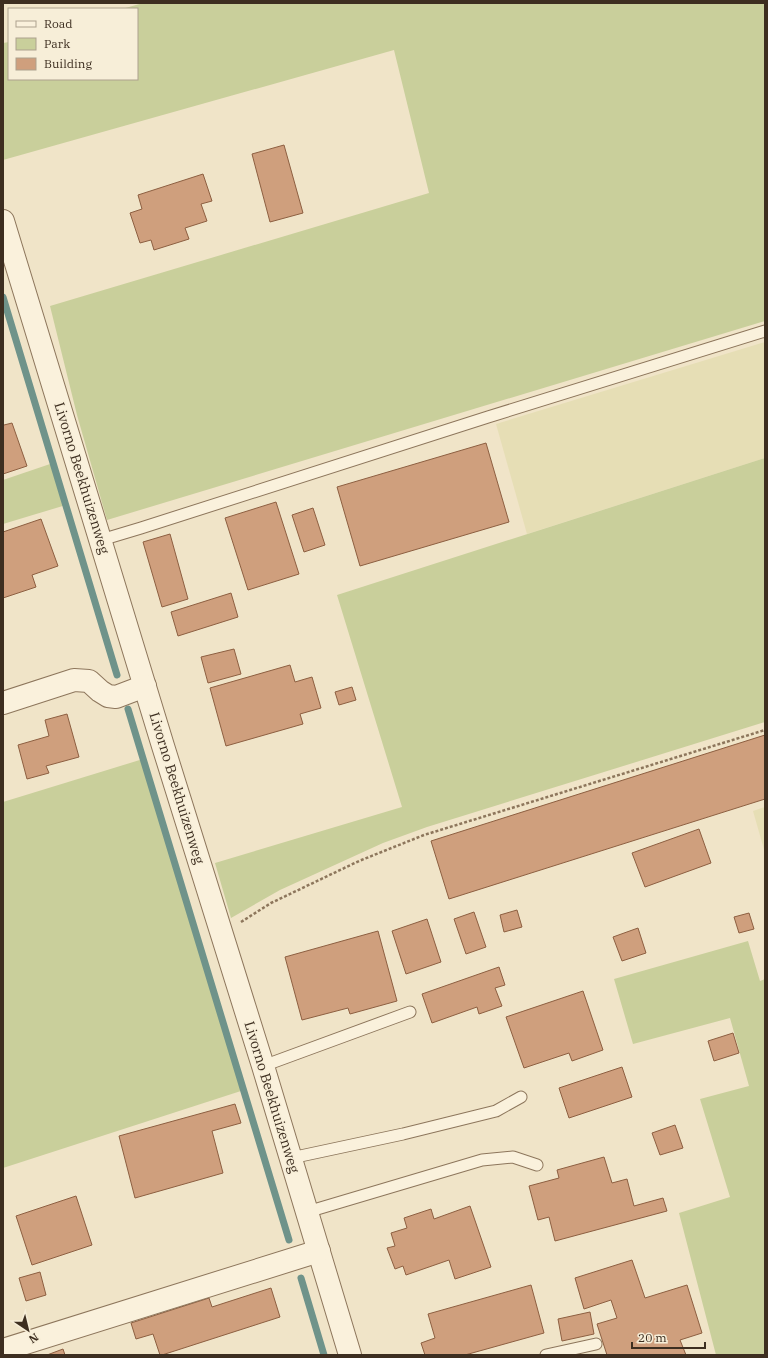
<svg xmlns="http://www.w3.org/2000/svg" width="768" height="1358" font-family="'IBM Plex Serif',serif">
<style>
.farmland{fill:#e6deb5}
.green{fill:#c9cf9b}
.lines{fill:none;stroke-linecap:round;stroke-linejoin:round}
.stream{stroke:#6f938a;stroke-width:7}
.building{fill:#cf9f7d;stroke:#8d5f41}
.lane-casing{stroke:#8d765c;stroke-width:13}
.street-casing{stroke:#8d765c;stroke-width:24}
.path{stroke:#8d765c;stroke-width:2.5;stroke-dasharray:3 2;stroke-linecap:butt}
.lane{stroke:#faf1dc;stroke-width:11}
.street{stroke:#faf1dc;stroke-width:22}
.labels{text-anchor:middle;dominant-baseline:central;stroke-width:3;stroke-linejoin:round;paint-order:stroke}
.street-label{font-size:14px;fill:#3d2e20;stroke:#f7eed8}
</style>
<rect width="100%" height="100%" fill="#f0e4c8"/>
<g class="farmland">
<path d="M 765,342 L 765,458 L 527,534 L 496,424 Z"/>
<path d="M 765,807 L 765,853 L 753,811 Z"/>
</g>
<g class="green">
<path d="M 143,3 L 765,3 L 765,321 L 107,520 L 77,415 L 50,306 L 429,193 L 394,50 L 3,160 L 3,43 L 9,42 L 9,79 L 137,79 L 137,9 L 122,9 Z"/>
<path d="M 765,458 L 765,722 L 427,827 L 383,843 L 280,890 L 231,918 L 215,863 L 402,807 L 337,595 Z"/>
<path d="M 53,463 L 66,505 L 3,524 L 3,480 Z"/>
<path d="M 143,759 L 244,1090 L 3,1168 L 3,802 Z"/>
<path d="M 748,941 L 760,981 L 765,979 L 765,1355 L 716,1355 L 679,1213 L 730,1197 L 700,1099 L 749,1086 L 730,1018 L 633,1044 L 614,979 Z"/>
</g>
<g class="lines">
<g class="stream">
<path d="M 3,297 L 117,675"/>
<path d="M 128,709 L 289,1240"/>
<path d="M 301,1278 L 324,1355"/>
</g>
</g>
<g class="building">
<path d="M 284,145 L 303,213 L 270,222 L 252,154 Z"/>
<path d="M 203,174 L 212,201 L 201,204 L 207,221 L 185,228 L 189,239 L 154,250 L 151,240 L 140,243 L 130,213 L 142,209 L 138,195 Z"/>
<path d="M 12,423 L 27,466 L 3,474 L 3,424 L 4,425 Z"/>
<path d="M 486,443 L 509,522 L 360,566 L 337,487 Z"/>
<path d="M 276,502 L 299,574 L 248,590 L 225,518 Z"/>
<path d="M 313,508 L 325,545 L 304,552 L 292,515 Z"/>
<path d="M 41,519 L 58,566 L 32,575 L 36,587 L 3,598 L 3,532 Z"/>
<path d="M 170,534 L 188,599 L 162,607 L 143,542 Z"/>
<path d="M 231,593 L 238,617 L 178,636 L 171,612 Z"/>
<path d="M 234,649 L 241,674 L 208,683 L 201,657 Z"/>
<path d="M 290,665 L 295,682 L 312,677 L 321,708 L 300,714 L 303,724 L 226,746 L 210,688 Z"/>
<path d="M 352,687 L 356,700 L 339,705 L 335,692 Z"/>
<path d="M 67,714 L 79,757 L 46,766 L 49,773 L 27,779 L 18,745 L 49,736 L 45,720 Z"/>
<path d="M 765,735 L 765,799 L 449,899 L 431,841 Z"/>
<path d="M 699,829 L 711,863 L 645,887 L 632,853 Z"/>
<path d="M 517,910 L 522,927 L 504,932 L 500,915 Z"/>
<path d="M 474,912 L 486,947 L 466,954 L 454,919 Z"/>
<path d="M 749,913 L 754,929 L 739,933 L 734,917 Z"/>
<path d="M 427,919 L 441,962 L 406,974 L 392,931 Z"/>
<path d="M 638,928 L 646,953 L 622,961 L 613,937 Z"/>
<path d="M 378,931 L 397,1001 L 350,1014 L 348,1008 L 302,1020 L 285,957 Z"/>
<path d="M 499,967 L 505,985 L 495,988 L 502,1006 L 479,1014 L 477,1007 L 432,1023 L 422,994 Z"/>
<path d="M 583,991 L 603,1050 L 572,1061 L 569,1053 L 524,1068 L 506,1017 Z"/>
<path d="M 733,1033 L 739,1053 L 714,1061 L 708,1041 Z"/>
<path d="M 622,1067 L 632,1097 L 569,1118 L 559,1088 Z"/>
<path d="M 235,1104 L 241,1123 L 212,1131 L 223,1173 L 135,1198 L 119,1136 Z"/>
<path d="M 675,1125 L 683,1148 L 660,1155 L 652,1133 Z"/>
<path d="M 604,1157 L 612,1183 L 627,1179 L 634,1206 L 663,1198 L 667,1211 L 555,1241 L 549,1217 L 538,1220 L 529,1186 L 559,1178 L 557,1170 Z"/>
<path d="M 76,1196 L 92,1245 L 32,1265 L 16,1216 Z"/>
<path d="M 470,1206 L 491,1267 L 455,1279 L 449,1260 L 406,1275 L 403,1266 L 395,1269 L 387,1248 L 395,1246 L 391,1233 L 407,1228 L 404,1218 L 431,1209 L 434,1219 Z"/>
<path d="M 632,1260 L 645,1298 L 687,1285 L 702,1333 L 680,1340 L 686,1355 L 607,1355 L 597,1324 L 617,1318 L 611,1300 L 584,1309 L 575,1278 Z"/>
<path d="M 40,1272 L 46,1295 L 26,1301 L 19,1278 Z"/>
<path d="M 531,1285 L 544,1333 L 465,1355 L 425,1355 L 421,1343 L 435,1338 L 428,1314 Z"/>
<path d="M 271,1288 L 280,1317 L 162,1355 L 160,1355 L 153,1334 L 136,1339 L 131,1323 L 209,1298 L 212,1307 Z"/>
<path d="M 590,1312 L 594,1334 L 562,1341 L 558,1319 Z"/>
<path d="M 63,1349 L 65,1355 L 47,1355 Z"/>
</g>
<g class="lines">
<g class="lane-casing">
<g id="lane">
<path d="M 101,540 L 141,528 L 488,417 L 765,331"/>
<path d="M 263,1066 L 410,1012"/>
<path d="M 291,1158 L 403,1134 L 496,1111 L 521,1097"/>
<path d="M 307,1212 L 482,1160 L 513,1157 L 537,1165"/>
<path d="M 546,1355 L 596,1344"/>
</g>
</g>
<g class="street-casing">
<g id="street">
<path d="M 3,221 L 163,746 L 263,1066 L 350,1355"/>
<path d="M 3,703 L 74,680 L 89,681 L 100,691 L 108,696 L 116,697 L 145,686"/>
<path d="M 3,1350 L 319,1251"/>
</g>
</g>
<path class="path" d="M 241,922 L 271,903 L 359,861 L 424,835 L 765,730"/>
<use href="#lane" class="lane"/>
<use href="#street" class="street"/>
</g>
<g class="labels">
<g class="street-label">
<text transform="translate(82 478) rotate(73)">Livorno Beekhuizenweg</text>
<text transform="translate(177 788) rotate(73)">Livorno Beekhuizenweg</text>
<text transform="translate(272 1097) rotate(73)">Livorno Beekhuizenweg</text>
</g>
</g>
<rect width="768" height="1358" fill="none" stroke="#3d2e20" stroke-width="8"/>
<rect x="8" y="8" width="130" height="72" fill="#f7eed8" stroke="#ada18e"/>
<rect x="16" y="21" width="20" height="6" fill="#faf1dc" stroke="#ada18e"/>
<text x="44" y="28" font-size="12" fill="#3d2e20">Road</text>
<rect x="16" y="38" width="20" height="12" fill="#c9cf9b" stroke="#ada18e"/>
<text x="44" y="48" font-size="12" fill="#3d2e20">Park</text>
<rect x="16" y="58" width="20" height="12" fill="#cf9f7d" stroke="#ada18e"/>
<text x="44" y="68" font-size="12" fill="#3d2e20">Building</text>
<g transform="translate(28 1330) rotate(145)" stroke="#f7eed8" stroke-width="3" paint-order="stroke">
<path d="M0-3L7 15L0 10L-7 15Z" fill="#3d2e20"/>
<text y="-6" font-size="11" font-weight="bold" text-anchor="middle" fill="#3d2e20">N</text>
</g>
<path d="M632 1342v6h73v-6" fill="none" stroke="#3d2e20" stroke-width="2"/>
<text x="638" y="1342" font-size="12" fill="#3d2e20" stroke="#f7eed8" stroke-width="3" paint-order="stroke">20 m</text>
</svg>
